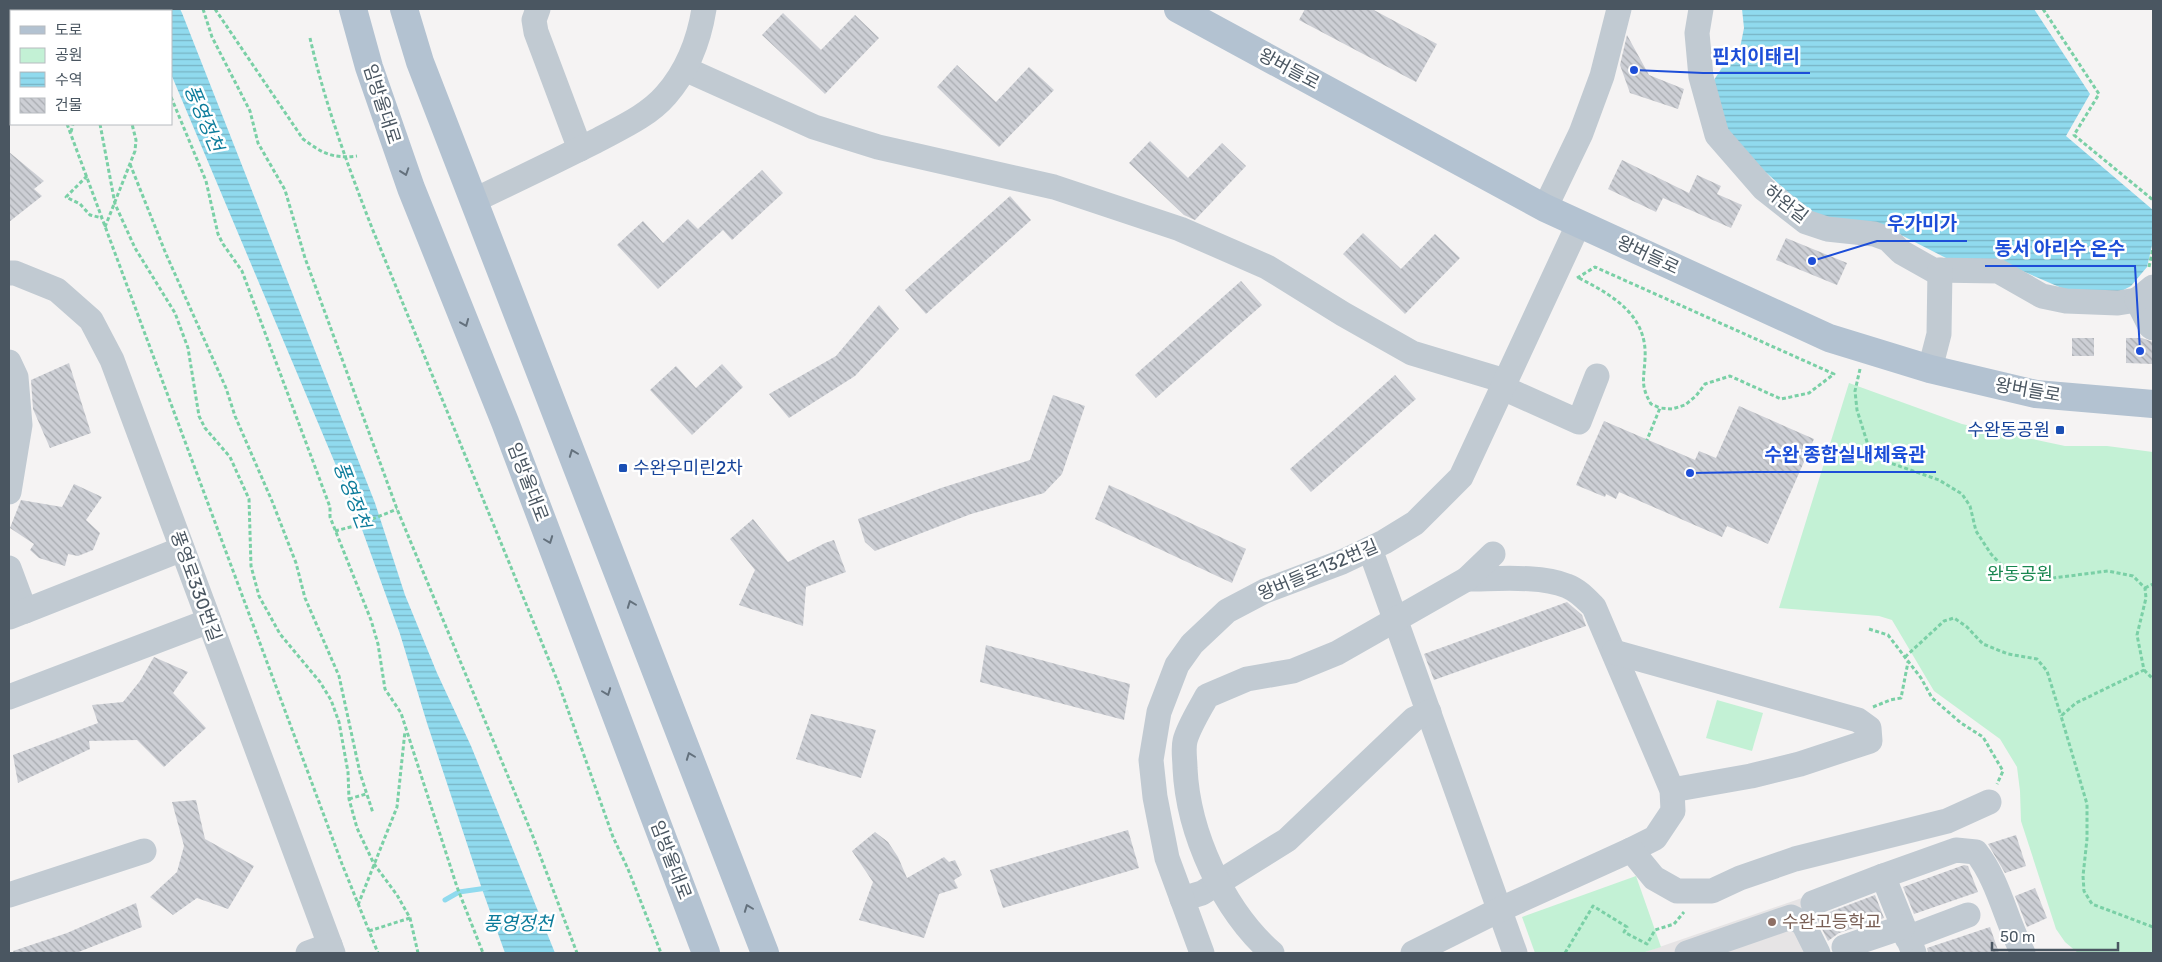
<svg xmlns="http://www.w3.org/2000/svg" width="2162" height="962" font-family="Rubik,'Noto Sans KR',sans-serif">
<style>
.education{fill:#e6e4e5}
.green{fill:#c3f1d5}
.water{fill:url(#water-rules)}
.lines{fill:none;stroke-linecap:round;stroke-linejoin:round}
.stream{stroke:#90daee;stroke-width:5}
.building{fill:url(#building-back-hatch)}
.path{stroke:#7ad0a6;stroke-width:3;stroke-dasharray:4 2.5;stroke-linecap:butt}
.minor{stroke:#c1cad2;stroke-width:25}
.major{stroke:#b3c2d1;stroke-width:28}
.oneway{stroke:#64717d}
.transit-dot{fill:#1a4fb4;stroke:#fff;stroke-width:2}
.education-dot{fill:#8d6e63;stroke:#fff;stroke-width:2}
.labels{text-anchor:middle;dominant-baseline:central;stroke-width:5;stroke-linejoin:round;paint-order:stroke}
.street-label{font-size:18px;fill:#4a5661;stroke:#fff}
.transit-label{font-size:18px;fill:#164399;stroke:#fff;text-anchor:end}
.park-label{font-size:18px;fill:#17864f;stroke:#fff}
.education-label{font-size:18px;fill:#785e54;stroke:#fff;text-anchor:start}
.water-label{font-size:19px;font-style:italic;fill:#0c7c9b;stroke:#fff}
.leader{fill:none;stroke:#1d4ed8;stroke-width:2}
.callout-dot{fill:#1d4ed8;stroke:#fff;stroke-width:2}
.callout-label{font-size:19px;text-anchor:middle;font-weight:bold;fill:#1d4ed8;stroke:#fff;stroke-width:5;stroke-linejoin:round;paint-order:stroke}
</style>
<defs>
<pattern id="water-rules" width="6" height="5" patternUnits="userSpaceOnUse" patternTransform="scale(1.25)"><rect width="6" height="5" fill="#90daee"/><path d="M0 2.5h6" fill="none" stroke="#78b4c4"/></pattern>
<pattern id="building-back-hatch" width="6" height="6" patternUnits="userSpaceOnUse" patternTransform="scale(1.25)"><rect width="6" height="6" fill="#cdcfd5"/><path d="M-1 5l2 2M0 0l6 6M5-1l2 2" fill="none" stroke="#a8abb0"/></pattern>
</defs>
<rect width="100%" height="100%" fill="#f5f3f3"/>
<path class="education" d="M 1802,898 L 1823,953 L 1642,953 Z"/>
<g class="green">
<path d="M 1849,383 L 1962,424 L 2008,434 L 2065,446 L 2107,446 L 2153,452 L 2153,953 L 2078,953 L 2065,942 L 2056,929 L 2021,821 L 2020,791 L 2017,767 L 2000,739 L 1934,691 L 1892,620 L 1879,616 L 1779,608 Z"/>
<path d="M 1717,700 L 1763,713 L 1752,751 L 1706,738 Z"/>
<path d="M 1636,876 L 1661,947 L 1642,953 L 1535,953 L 1522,917 Z"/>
</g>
<g class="water">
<path d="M 144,9 L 180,9 L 182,13 L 375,503 L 405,595 L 437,673 L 471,746 L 555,953 L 505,953 L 482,889 L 427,723 L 400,634 L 356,513 L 171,74 L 171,11 L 145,11 Z"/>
<path d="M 1742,9 L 2034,9 L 2090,94 L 2066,136 L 2153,210 L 2153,241 L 2147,267 L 2131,286 L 2114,295 L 2064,289 L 2013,267 L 1946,258 L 1903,236 L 1817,218 L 1732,142 L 1712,83 L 1725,63 L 1740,48 L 1744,28 Z"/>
</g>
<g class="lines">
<path class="stream" d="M 445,900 L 459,892 L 487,888"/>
</g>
<g class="building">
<path d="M 1305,9 L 1372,9 L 1437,44 L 1416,82 L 1299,20 Z"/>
<path d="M 783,13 L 821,50 L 855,15 L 879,38 L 825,94 L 762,35 Z"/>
<path d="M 1627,35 L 1649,75 L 1684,89 L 1678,109 L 1630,93 L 1620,65 Z"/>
<path d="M 957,65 L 996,102 L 1029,67 L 1054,90 L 999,147 L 937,87 Z"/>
<path d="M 1150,141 L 1188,178 L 1222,143 L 1246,166 L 1195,220 L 1184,215 L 1129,163 Z"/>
<path d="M 9,152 L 44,181 L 34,189 L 42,196 L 9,222 Z"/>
<path d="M 1622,160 L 1689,193 L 1697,175 L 1721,186 L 1717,194 L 1742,205 L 1731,228 L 1663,198 L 1656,212 L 1608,189 Z"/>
<path d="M 762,170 L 783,193 L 732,240 L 723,230 L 658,289 L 617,245 L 643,221 L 663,243 L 688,219 L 698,229 Z"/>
<path d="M 1010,196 L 1031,220 L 926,314 L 905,290 Z"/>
<path d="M 1363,233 L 1401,269 L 1435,234 L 1460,258 L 1405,314 L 1343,254 Z"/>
<path d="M 1786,238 L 1847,263 L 1837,285 L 1776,260 Z"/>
<path d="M 1241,281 L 1262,305 L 1156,398 L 1135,375 Z"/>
<path d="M 879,305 L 899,329 L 855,376 L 789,418 L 769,394 L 836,356 Z"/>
<rect x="2072" y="338" width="22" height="18"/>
<path d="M 2126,338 L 2142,338 L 2153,342 L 2153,364 L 2126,363 Z"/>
<path d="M 69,363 L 91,433 L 50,448 L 33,409 L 31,380 Z"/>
<path d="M 722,364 L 743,387 L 692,435 L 650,390 L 676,366 L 696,388 Z"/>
<path d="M 1395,375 L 1416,399 L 1311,492 L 1290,469 Z"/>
<path d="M 1053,395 L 1085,406 L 1062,474 L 1044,493 L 971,514 L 875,551 L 865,542 L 858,519 L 941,488 L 1030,460 Z"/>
<path d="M 1739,406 L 1814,439 L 1768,544 L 1727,526 L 1722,537 L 1619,492 L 1616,499 L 1606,494 L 1605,497 L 1576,485 L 1604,421 L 1695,460 L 1699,451 L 1716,458 Z"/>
<path d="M 74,484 L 102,497 L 86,520 L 100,533 L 93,550 L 78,556 L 68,554 L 65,566 L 39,558 L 30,550 L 34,544 L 10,528 L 21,500 L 62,507 Z"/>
<path d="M 1109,485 L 1246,549 L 1232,583 L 1095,519 Z"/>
<path d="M 753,519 L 788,562 L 825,543 L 834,540 L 846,572 L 806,587 L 803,626 L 739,605 L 755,570 L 730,539 Z"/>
<path d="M 1567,602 L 1582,615 L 1586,626 L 1434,680 L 1424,654 Z"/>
<path d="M 986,645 L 1130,684 L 1124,720 L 980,682 Z"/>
<path d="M 154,657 L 188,672 L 173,693 L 206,728 L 164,767 L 137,740 L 89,741 L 90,749 L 18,783 L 13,755 L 98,723 L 92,705 L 123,702 L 140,681 Z"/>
<path d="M 811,714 L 876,730 L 861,778 L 796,759 Z"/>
<path d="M 196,800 L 205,839 L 254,866 L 228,909 L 197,898 L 173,915 L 150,897 L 177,872 L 184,846 L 172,802 Z"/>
<path d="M 1128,830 L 1139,868 L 1003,908 L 990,870 Z"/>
<path d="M 875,832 L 888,842 L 898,857 L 907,878 L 944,857 L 949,862 L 955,860 L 962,875 L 954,880 L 958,888 L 939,894 L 924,938 L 859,920 L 873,882 L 852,851 Z"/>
<path d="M 2016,835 L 2026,866 L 2005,873 L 1988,844 Z"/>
<path d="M 1964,865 L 1968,866 L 1978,892 L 1914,914 L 1903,887 Z"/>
<path d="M 2035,888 L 2047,918 L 2027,927 L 2015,896 Z"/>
<path d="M 1875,895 L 1884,918 L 1839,933 L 1828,941 L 1816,917 Z"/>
<path d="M 136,903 L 142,927 L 76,953 L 14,953 L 13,951 L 67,933 Z"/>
<path d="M 1990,927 L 1999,953 L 1928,953 L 1927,948 Z"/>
</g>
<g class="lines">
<g class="path">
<path d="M 27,9 L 29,11"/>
<path d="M 52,9 L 54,11"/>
<path d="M 101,9 L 102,11"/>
<path d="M 135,9 L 136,11"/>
<path d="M 203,9 L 212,37 L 250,111 L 258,143 L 285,190 L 305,258 L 397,509 L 532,834 L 577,953"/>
<path d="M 215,9 L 303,139 C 322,153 332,159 357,156"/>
<path d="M 2043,9 L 2099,94 L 2074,135 L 2153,200"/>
<path d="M 310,38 C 325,104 348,166 372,228 L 558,682 L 613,837 L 628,869 L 661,953"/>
<path d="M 171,97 L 206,181 L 218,234 L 223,244 L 242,271 L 330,507 L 330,517 L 371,620 L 378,644 L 385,689 L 401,713 L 457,887 L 483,953"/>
<path d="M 67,124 L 342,864 L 378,953"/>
<path d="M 100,124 L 115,204 L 135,248 L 175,313 L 188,348 L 199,416 L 205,428 L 230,457 L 249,499 L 251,566 L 259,596 L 280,634 L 320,682 L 331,700 L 339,722 L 348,772 L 349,799 L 357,828 L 374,864 L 397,895 L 410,918 L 418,953"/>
<path d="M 71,132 L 73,124"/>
<path d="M 130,164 L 166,254 L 226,388 L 235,416 L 272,501 L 296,563 L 305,598 L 339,676 L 360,773 L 373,813"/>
<path d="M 87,176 L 66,197 L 80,204 L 90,215 L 102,218"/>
<path d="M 105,227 L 135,151 L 136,140 L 132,124"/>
<path d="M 2149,267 L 2153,248"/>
<path d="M 1577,278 L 1595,267 L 1834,374 L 1809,393 L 1781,399 L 1730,376 L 1705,384 L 1696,396 L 1685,405 L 1672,409 L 1660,408"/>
<path d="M 1579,278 C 1612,295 1648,315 1645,359 C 1644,379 1640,385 1651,404 L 1660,408 L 1647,440"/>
<path d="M 1860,369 L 1855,391 L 1857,410 L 1868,445 L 1876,458 L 1939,480 L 1962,494 L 1970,506 L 1976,531 L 1991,554 L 2009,573 L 2024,578 L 2053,578 L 2108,571 L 2133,576 L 2145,588 L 2146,598 L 2137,635 L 2144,670 L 2076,703 L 2061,716 L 2087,804 L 2087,839 L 2083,876 L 2084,891 L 2092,904 L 2153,927"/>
<path d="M 335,531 L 358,525 L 397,509"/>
<path d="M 2145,588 L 2153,584"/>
<path d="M 1869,629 L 1888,635 L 1921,678 L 1932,698 L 1961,723 L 1983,737 L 2003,771 L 1997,784"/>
<path d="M 1905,657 L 1944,621 L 1954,618 L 1967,627 L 1983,644 L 2008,654 L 2037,659 L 2047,671 L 2061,716"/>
<path d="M 2144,670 L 2153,679"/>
<path d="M 1873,707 L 1890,700 L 1901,698 L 1908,662"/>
<path d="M 349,799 L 366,794"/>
<path d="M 358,905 L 397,807 L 405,731"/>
<path d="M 369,931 L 410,918"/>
<path d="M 1565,953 L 1593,906 L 1627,927 L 1624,932 L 1647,944 L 1655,930 L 1674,924 L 1684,912"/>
</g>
<g class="minor">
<path d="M 538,9 L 534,20 L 536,32 L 580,149"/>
<path d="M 1701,9 L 1697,33 L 1701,77 L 1717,135 L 1764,189 L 1806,222 L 1827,229 L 1874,234 L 1888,239 L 1901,252 L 1933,270 L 1998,271 L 2042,296 L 2066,301 L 2118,303 L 2137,300"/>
<path d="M 685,69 L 814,127 L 878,147 L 1054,187 L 1180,229 L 1267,267 L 1343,314 L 1412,353 L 1505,381 L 1510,391 L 1579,422 L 1597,376"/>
<path d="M 475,200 C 515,181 556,161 596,141 C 620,128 648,116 666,95 C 687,71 699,40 704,9"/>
<path d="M 1545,208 L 1581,133 L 1602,76 L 1619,9"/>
<path d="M 9,273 L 15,273 L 57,290 L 91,320 L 112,360 L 333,953"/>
<path d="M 2137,300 L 2150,326 L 2153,328"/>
<path d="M 2137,300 L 2153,287"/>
<path d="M 9,362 L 16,377 L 20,425 L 9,492"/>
<path d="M 1930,369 L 1939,334 L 1940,270"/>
<path d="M 1370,549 L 1515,953"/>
<path d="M 9,568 L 25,611 L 10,617"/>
<path d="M 1467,579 C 1497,579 1540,575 1567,586 C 1578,590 1586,599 1594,607 L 1672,790 L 1673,811 L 1655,838 L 1631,850"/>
<path d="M 25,611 L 182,549"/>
<path d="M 1614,652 L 1858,720 L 1869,728 L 1870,741 L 1800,764 L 1751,776 L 1672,790"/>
<path d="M 9,697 L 209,621"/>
<path d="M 1883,876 L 1956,850 L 1976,852 C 1999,881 2006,921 2023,953"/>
<path d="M 9,895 L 144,851"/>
<path d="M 1182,899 L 1202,893 L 1287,840 L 1414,719 L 1429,712"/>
<path d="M 1813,903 L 1883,876 L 1914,953"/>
<path d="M 1907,938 L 1968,915"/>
<path d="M 1844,947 L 1903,927"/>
<path d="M 308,953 L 330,945"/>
<path d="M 1202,953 L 1167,858 L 1155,797 L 1151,760 L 1159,712 L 1177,665 L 1192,644 L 1227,611 L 1265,591 L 1342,562 L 1384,542 L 1415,523 L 1461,477 L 1579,223"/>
<path d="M 1272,953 C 1223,910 1188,833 1185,768 C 1185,760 1183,749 1185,741 C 1188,728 1200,709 1207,696 L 1247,679 L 1293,671 L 1337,653 L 1467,579 L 1493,554"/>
<path d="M 1413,953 L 1499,910 L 1631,850 L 1654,878 L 1677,891 L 1712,891 L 1740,878 L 1795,859 L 1947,821 L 1989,802"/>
<path d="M 1687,953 L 1791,917 L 1803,923 L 1818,953"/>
</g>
<g class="major">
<path d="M 353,9 L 369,67 L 411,188 L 505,422 L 706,953"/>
<path d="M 404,9 L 420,62 L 765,953"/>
<path d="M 1178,9 L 1545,208 L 1829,338 L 1930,369 L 2036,394 L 2153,404"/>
</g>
</g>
<defs><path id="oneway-chevron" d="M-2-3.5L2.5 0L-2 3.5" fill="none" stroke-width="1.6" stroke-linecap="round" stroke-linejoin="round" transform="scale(1.25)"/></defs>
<g class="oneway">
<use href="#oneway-chevron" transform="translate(405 172) rotate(71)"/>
<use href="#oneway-chevron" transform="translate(465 323) rotate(68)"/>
<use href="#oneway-chevron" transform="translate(573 453) rotate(-111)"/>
<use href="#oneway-chevron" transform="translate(549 540) rotate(69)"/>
<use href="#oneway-chevron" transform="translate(631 604) rotate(-111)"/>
<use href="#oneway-chevron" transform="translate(607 692) rotate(69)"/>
<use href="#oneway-chevron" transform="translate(690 756) rotate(-111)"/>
<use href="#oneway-chevron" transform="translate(748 908) rotate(-111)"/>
</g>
<g class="transit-dot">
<rect x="2055" y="425" width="10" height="10" rx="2.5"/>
<rect x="618" y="463" width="10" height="10" rx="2.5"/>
</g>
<circle class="education-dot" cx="1772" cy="922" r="5"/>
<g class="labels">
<g class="street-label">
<text transform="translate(1289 69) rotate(28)">왕버들로</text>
<text transform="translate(382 104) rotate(72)">임방울대로</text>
<text transform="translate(1786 204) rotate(38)">하완길</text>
<text transform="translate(1648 255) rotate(25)">왕버들로</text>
<text transform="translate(2028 390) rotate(10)">왕버들로</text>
<text transform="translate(528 482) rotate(69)">임방울대로</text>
<text transform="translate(1318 570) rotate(-23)">왕버들로132번길</text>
<text transform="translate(196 586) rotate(70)">풍영로330번길</text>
<text transform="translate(671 860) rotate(69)">임방울대로</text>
</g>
<g class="transit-label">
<text x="2050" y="430">수완동공원</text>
<text x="633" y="468" text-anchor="start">수완우미린2차</text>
</g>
<g class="park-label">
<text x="2020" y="574">완동공원</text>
</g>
<g class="education-label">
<text x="1782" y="922">수완고등학교</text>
</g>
<g class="water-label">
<text transform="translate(204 118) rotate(67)">풍영정천</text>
<text transform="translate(352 495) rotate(69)">풍영정천</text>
<text x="518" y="923">풍영정천</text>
</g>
</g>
<path class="leader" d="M1634 70L1703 73H1810M1812 261L1877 241H1967M2140 351L2135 266H1985M1690 473L1755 472H1936"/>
<g class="callout-dot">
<circle cx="1634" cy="70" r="5"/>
<circle cx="1812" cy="261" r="5"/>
<circle cx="2140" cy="351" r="5"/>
<circle cx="1690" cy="473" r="5"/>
</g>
<g class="callout-label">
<text x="1756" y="63">핀치이태리</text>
<text x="1922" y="230">우가미가</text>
<text x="2060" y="255">동서 아리수 온수</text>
<text x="1845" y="461">수완 종합실내체육관</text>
</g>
<rect width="2162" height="962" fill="none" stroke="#4a5661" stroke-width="20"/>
<rect x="10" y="10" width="162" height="115" fill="#ffffff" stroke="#b7bbc0"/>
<rect x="20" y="26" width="25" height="8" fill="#b3c2d1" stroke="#b7bbc0"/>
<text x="55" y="35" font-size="15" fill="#4a5661">도로</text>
<rect x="20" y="48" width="25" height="15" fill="#c3f1d5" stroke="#b7bbc0"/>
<text x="55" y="60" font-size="15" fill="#4a5661">공원</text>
<rect x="20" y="72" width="25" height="15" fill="url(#water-rules)" stroke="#b7bbc0"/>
<text x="55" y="85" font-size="15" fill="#4a5661">수역</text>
<rect x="20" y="98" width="25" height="15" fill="url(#building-back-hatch)" stroke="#b7bbc0"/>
<text x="55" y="110" font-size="15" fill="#4a5661">건물</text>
<path d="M1992 942v8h126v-8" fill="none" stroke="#4a5661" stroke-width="2.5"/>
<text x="2000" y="942" font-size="15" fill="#4a5661" stroke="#ffffff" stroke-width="4" paint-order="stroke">50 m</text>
</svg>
